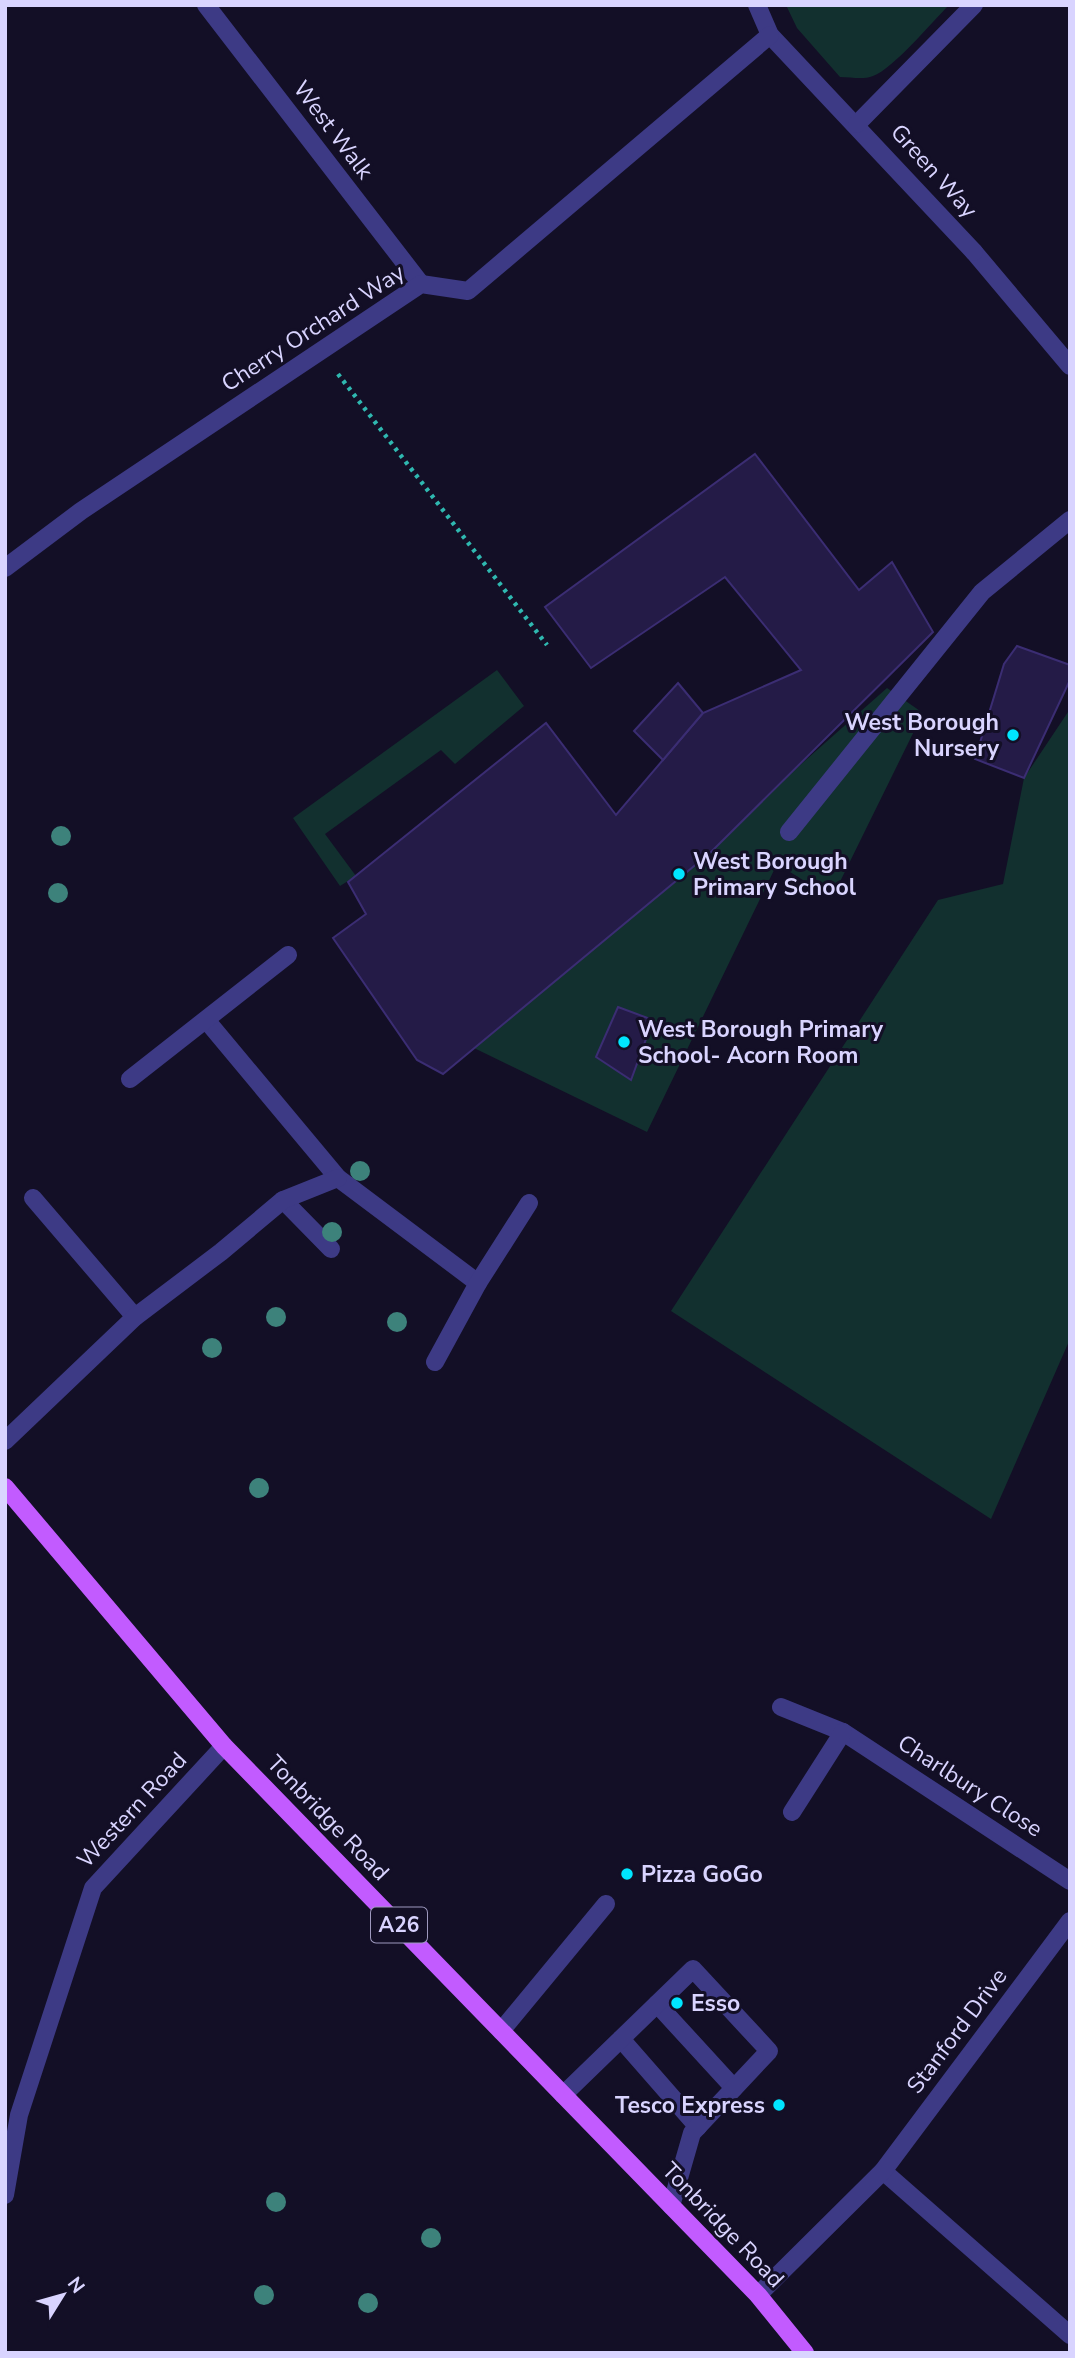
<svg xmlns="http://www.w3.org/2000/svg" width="1075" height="2358" font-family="'Nunito Sans',sans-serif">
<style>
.green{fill:#12302f}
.building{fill:#241b47;stroke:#3b2d73;stroke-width:2}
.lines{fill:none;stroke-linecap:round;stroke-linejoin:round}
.path{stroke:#2fb8b0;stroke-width:4.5;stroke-dasharray:3.5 5;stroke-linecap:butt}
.service{stroke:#3d3a85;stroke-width:18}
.minor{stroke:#3d3a85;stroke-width:18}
.primary{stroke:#c25bff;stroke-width:18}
.tree{fill:#3d827b}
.poi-dot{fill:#00e5ff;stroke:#130f26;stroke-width:2.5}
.labels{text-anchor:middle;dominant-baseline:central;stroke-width:6;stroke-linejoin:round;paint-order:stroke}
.shield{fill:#130f26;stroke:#9e99be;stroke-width:2}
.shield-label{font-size:21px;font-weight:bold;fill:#d9d4ff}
.street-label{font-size:23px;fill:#d9d4ff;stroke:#130f26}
.poi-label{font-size:23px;font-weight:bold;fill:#d9d4ff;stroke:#130f26;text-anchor:start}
</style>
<rect width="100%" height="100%" fill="#130f26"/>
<g class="green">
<path d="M 786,5 L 949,5 C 932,22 893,69 873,76 C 863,80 851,77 840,77 L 797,28 Z"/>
<path d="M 497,670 L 524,706 L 455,764 L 441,750 L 325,834 L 356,876 L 340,886 L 293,818 Z"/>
<path d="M 887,688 L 923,713 L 832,898 L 777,864 L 647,1132 L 474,1048 L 711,852 L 790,774 Z"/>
<path d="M 1070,709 L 1070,1339 L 991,1519 L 671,1311 L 938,900 L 1003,884 L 1024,778 Z"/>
</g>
<g class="building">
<path d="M 755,454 L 859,590 L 892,562 L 933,632 L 711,852 L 443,1074 L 417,1060 L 333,938 L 366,914 L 348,882 L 546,723 L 616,815 L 703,713 L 801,670 L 725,577 L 591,668 L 545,607 Z"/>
<path d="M 1017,646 L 1070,665 L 1070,680 L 1024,778 L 975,759 L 1004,664 Z"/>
<path d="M 678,683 L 703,713 L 663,760 L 634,731 Z"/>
<path d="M 618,1007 L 653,1020 L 631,1080 L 596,1057 Z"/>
</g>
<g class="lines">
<path class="path" d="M 338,374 L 547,645"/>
<g class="service">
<path d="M 974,252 L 1070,366"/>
<path d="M 789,832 L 982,592 L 1070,520"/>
<path d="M 33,1198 L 135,1317"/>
<path d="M 283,1200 L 331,1249"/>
<path d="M 657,2004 L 734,2088"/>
<path d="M 501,2031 L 606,1904"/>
<path d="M 621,2039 L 698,2127"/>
<path d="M 563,2095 L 693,1969 L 769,2051 L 692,2133 L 671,2206"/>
</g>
<g class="minor">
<path d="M 206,5 L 421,284"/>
<path d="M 757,5 L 770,35 L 974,252"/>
<path d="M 857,124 L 974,5"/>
<path d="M 5,568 L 81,511 L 421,284 L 468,291 L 770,35"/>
<path d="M 207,1021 L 338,1178 L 478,1283"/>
<path d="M 130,1079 L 288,955"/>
<path d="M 435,1362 L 478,1283 L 529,1203"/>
<path d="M 5,1441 L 135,1317 L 221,1252 L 283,1200 L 338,1178"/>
<path d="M 781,1707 L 843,1732 L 1070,1881"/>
<path d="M 792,1812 L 843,1732"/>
<path d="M 883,2171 L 1070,2335"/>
<path d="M 5,2195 L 19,2115 L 93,1888 L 224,1746"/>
<path d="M 758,2295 L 883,2171 L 1070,1921"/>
</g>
<path class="primary" d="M 5,1487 L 224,1746 L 758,2295 L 805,2353"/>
</g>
<g class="tree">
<circle cx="61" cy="836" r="10"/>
<circle cx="58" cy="893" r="10"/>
<circle cx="360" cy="1171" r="10"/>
<circle cx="332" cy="1232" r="10"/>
<circle cx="276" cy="1317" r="10"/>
<circle cx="397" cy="1322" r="10"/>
<circle cx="212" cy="1348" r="10"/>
<circle cx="259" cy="1488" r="10"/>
<circle cx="276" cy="2202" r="10"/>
<circle cx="431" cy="2238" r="10"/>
<circle cx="264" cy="2295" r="10"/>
<circle cx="368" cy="2303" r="10"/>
</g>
<g class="poi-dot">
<circle cx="1013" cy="735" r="7"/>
<circle cx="679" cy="874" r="7"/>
<circle cx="624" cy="1042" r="7"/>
<circle cx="627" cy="1874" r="7"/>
<circle cx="677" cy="2003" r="7"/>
<circle cx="779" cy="2105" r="7"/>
</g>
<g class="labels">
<rect class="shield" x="371" y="1907.5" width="56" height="35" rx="5"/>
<g class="shield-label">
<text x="399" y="1925">A26</text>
</g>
<g class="street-label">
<text transform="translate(333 130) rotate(53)">West Walk</text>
<text transform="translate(934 171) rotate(48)">Green Way</text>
<text transform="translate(313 328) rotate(-33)">Cherry Orchard Way</text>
<text transform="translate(970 1786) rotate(33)">Charlbury Close</text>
<text transform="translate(132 1810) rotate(-47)">Western Road</text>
<text transform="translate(328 1818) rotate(46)">Tonbridge Road</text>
<text transform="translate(957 2031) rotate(-53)">Stanford Drive</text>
<text transform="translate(723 2225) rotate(46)">Tonbridge Road</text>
</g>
<g class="poi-label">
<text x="999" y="722" text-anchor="end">West Borough<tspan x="999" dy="26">Nursery</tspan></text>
<text x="693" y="861">West Borough<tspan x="693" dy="26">Primary School</tspan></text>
<text x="638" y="1029">West Borough Primary<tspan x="638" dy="26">School- Acorn Room</tspan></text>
<text x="641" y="1874">Pizza GoGo</text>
<text x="691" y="2003">Esso</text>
<text x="765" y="2105" text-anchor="end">Tesco Express</text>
</g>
</g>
<rect width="1075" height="2358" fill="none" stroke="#d9d4ff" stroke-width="14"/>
<g transform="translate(63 2295) rotate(53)" stroke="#130f26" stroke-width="5" paint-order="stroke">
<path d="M0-5L12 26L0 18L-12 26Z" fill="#d9d4ff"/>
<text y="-10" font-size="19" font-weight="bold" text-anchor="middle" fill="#d9d4ff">N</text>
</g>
</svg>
